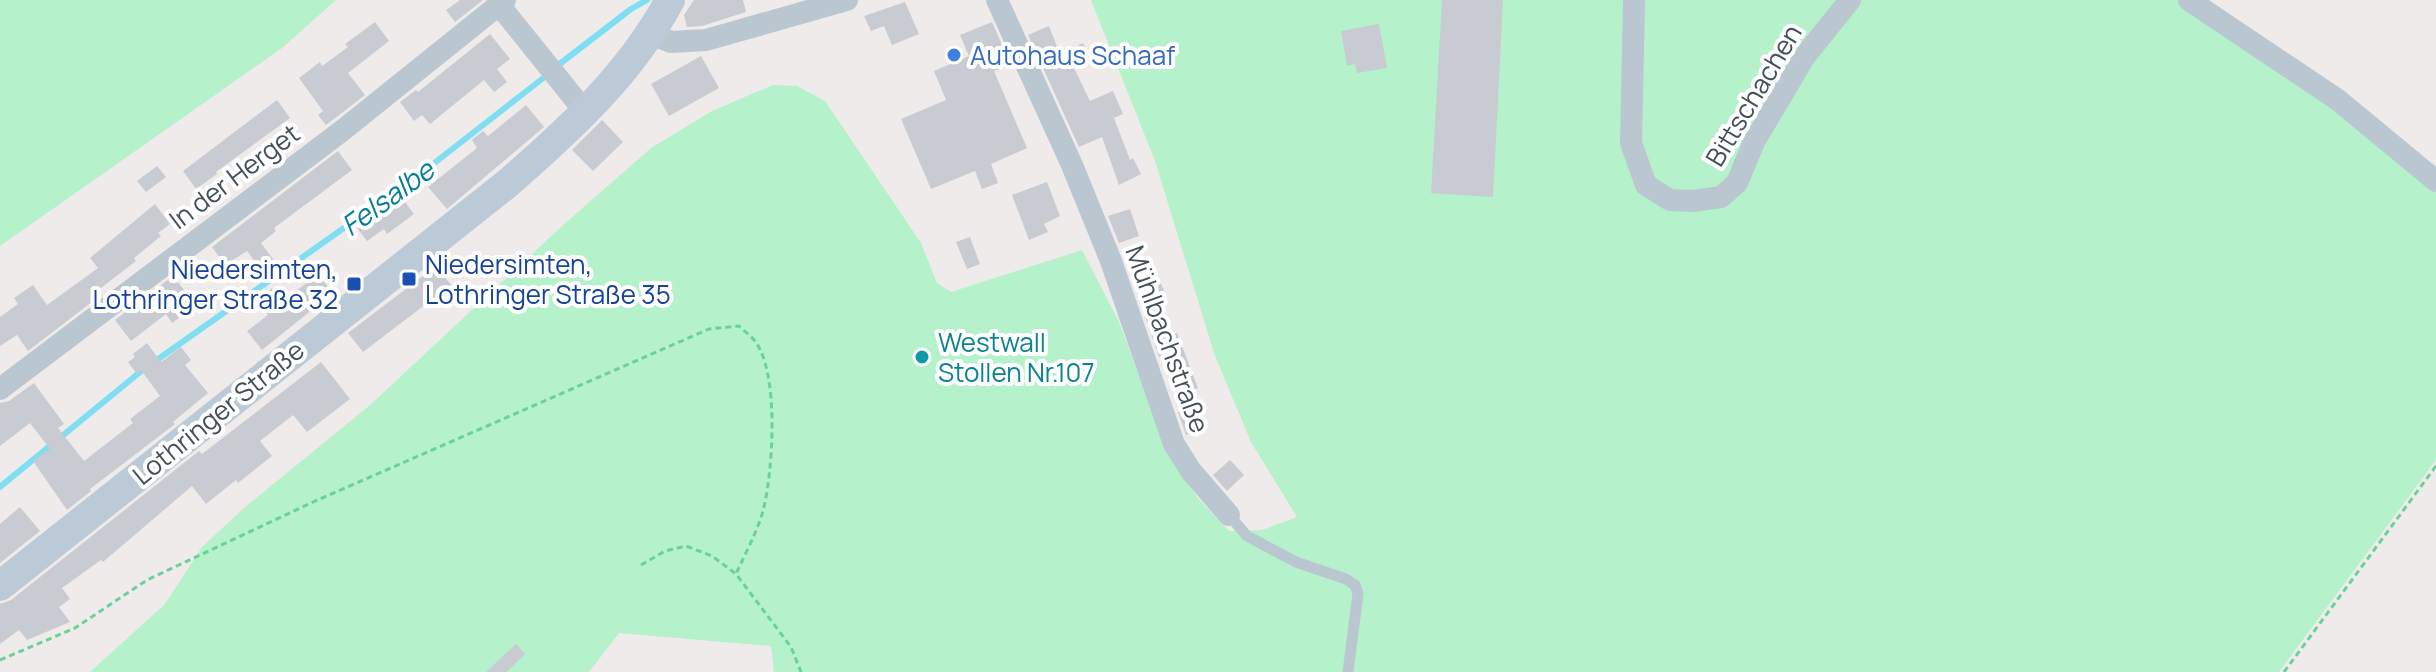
<svg xmlns="http://www.w3.org/2000/svg" width="2436" height="672" font-family="Manrope,sans-serif">
<style>
.green{fill:#b5f1ca}
.lines{fill:none;stroke-linecap:round;stroke-linejoin:round}
.stream{stroke:#7fdef2;stroke-width:6}
.building{fill:#c8cbd1}
.path{stroke:#6bd19a;stroke-width:3;stroke-dasharray:6 4;stroke-linecap:butt}
.service{stroke:#bbc7d0;stroke-width:11}
.minor{stroke:#bbc7d0;stroke-width:22}
.secondary{stroke:#bccad7;stroke-width:30}
.shop-dot{fill:#3f7fe0;stroke:#fff;stroke-width:3}
.transit-dot{fill:#1a4fb4;stroke:#fff;stroke-width:3}
.culture-dot{fill:#0f9aa8;stroke:#fff;stroke-width:3}
.labels{text-anchor:middle;dominant-baseline:central;stroke-width:8;stroke-linejoin:round;paint-order:stroke}
.shop-label{font-size:26px;fill:#366cbe;stroke:#fff;text-anchor:start}
.street-label{font-size:26px;fill:#43505a;stroke:#fff}
.transit-label{font-size:26px;fill:#164399;stroke:#fff;text-anchor:start}
.culture-label{font-size:26px;fill:#0d838f;stroke:#fff;text-anchor:start}
.water-label{font-size:28px;font-style:italic;fill:#047e96;stroke:#fff}
</style>
<rect width="100%" height="100%" fill="#efebeb"/>
<g class="green">
<path d="M 0,0 L 336,0 L 282,48 L 0,246 Z"/>
<path d="M 1091,0 L 2202,0 L 2436,181 L 2436,460 L 2279,672 L 774,672 L 771,646 L 619,633 L 589,672 L 90,672 L 165,604 L 202,547 L 244,508 L 369,406 L 562,226 L 651,148 L 712,111 L 773,85 L 797,86 L 825,101 L 921,243 L 937,283 L 951,292 L 1082,250 L 1119,322 L 1169,456 L 1198,498 L 1229,531 L 1262,530 L 1297,517 L 1251,442 L 1215,356 L 1155,161 Z"/>
</g>
<g class="lines">
<g class="stream">
<path d="M 557,66 L 631,9 L 647,0"/>
<path d="M 154,362 L 419,175 L 542,79"/>
<path d="M 0,487 L 145,368"/>
</g>
</g>
<g class="building">
<path d="M 460,0 L 483,0 L 455,22 L 446,10 Z"/>
<path d="M 694,0 L 743,0 L 746,12 L 702,26 L 687,27 L 684,15 Z"/>
<path d="M 1442,0 L 1503,0 L 1493,197 L 1431,193 Z"/>
<path d="M 905,2 L 919,34 L 892,45 L 884,26 L 871,31 L 864,16 Z"/>
<path d="M 375,22 L 389,41 L 348,73 L 365,95 L 326,125 L 318,115 L 323,111 L 299,78 L 320,62 L 322,66 L 348,47 L 345,44 Z"/>
<path d="M 992,22 L 1011,65 L 994,71 L 1027,148 L 991,164 L 998,183 L 982,189 L 975,171 L 931,189 L 901,119 L 946,100 L 934,71 L 969,56 L 960,35 Z"/>
<path d="M 1379,24 L 1387,68 L 1357,73 L 1355,64 L 1347,66 L 1341,31 Z"/>
<path d="M 1049,26 L 1060,54 L 1083,43 L 1090,58 L 1073,66 L 1090,101 L 1113,91 L 1123,114 L 1114,118 L 1130,160 L 1133,158 L 1141,174 L 1119,185 L 1102,137 L 1079,147 L 1028,35 Z"/>
<path d="M 490,34 L 510,59 L 497,69 L 507,82 L 494,92 L 484,80 L 430,124 L 422,115 L 414,121 L 400,102 L 416,90 L 418,92 Z"/>
<path d="M 701,56 L 719,88 L 669,116 L 651,84 Z"/>
<path d="M 277,100 L 290,118 L 216,172 L 217,174 L 196,189 L 183,171 Z"/>
<path d="M 526,105 L 544,127 L 447,209 L 428,187 L 477,148 L 472,140 L 483,131 L 488,136 Z"/>
<path d="M 602,120 L 623,142 L 593,171 L 572,150 Z"/>
<path d="M 338,151 L 352,170 L 274,228 L 276,231 L 261,243 L 279,267 L 266,277 L 247,251 L 225,265 L 212,247 Z"/>
<path d="M 157,166 L 166,177 L 146,192 L 137,181 Z"/>
<path d="M 1047,182 L 1060,216 L 1044,224 L 1048,232 L 1029,240 L 1012,195 Z"/>
<path d="M 401,197 L 414,214 L 387,234 L 384,229 L 367,241 L 358,229 Z"/>
<path d="M 155,204 L 170,224 L 158,233 L 161,236 L 134,258 L 136,261 L 93,294 L 97,298 L 28,351 L 17,335 L 0,346 L 0,317 L 18,304 L 14,298 L 33,285 L 47,305 L 98,268 L 90,258 Z"/>
<path d="M 1130,209 L 1139,236 L 1119,243 L 1108,216 Z"/>
<path d="M 970,237 L 980,264 L 967,269 L 956,242 Z"/>
<path d="M 436,266 L 451,285 L 363,352 L 348,333 Z"/>
<path d="M 318,274 L 333,293 L 262,350 L 247,331 L 268,315 L 257,301 L 272,288 L 283,301 Z"/>
<path d="M 173,276 L 196,305 L 172,323 L 166,314 L 131,341 L 115,320 Z"/>
<path d="M 1159,279 L 1165,293 L 1158,296 L 1172,334 L 1177,333 L 1198,388 L 1182,394 L 1168,353 L 1159,357 L 1139,299 L 1143,298 L 1139,287 Z"/>
<path d="M 147,343 L 161,362 L 181,347 L 191,360 L 185,365 L 208,393 L 173,422 L 175,424 L 90,489 L 91,491 L 67,510 L 33,461 L 50,449 L 30,423 L 0,446 L 0,403 L 9,401 L 34,383 L 64,424 L 58,428 L 84,461 L 133,423 L 130,419 L 160,396 L 141,370 L 137,374 L 128,362 L 135,357 L 133,354 Z"/>
<path d="M 321,362 L 350,399 L 307,432 L 293,415 L 260,441 L 272,456 L 238,483 L 236,480 L 206,504 L 192,486 L 103,562 L 101,560 L 62,588 L 70,599 L 59,607 L 70,622 L 27,640 L 19,630 L 0,644 L 0,604 L 11,600 L 199,451 L 202,454 Z"/>
<path d="M 1196,407 L 1203,429 L 1186,435 L 1178,412 Z"/>
<path d="M 1230,460 L 1244,475 L 1227,491 L 1213,475 Z"/>
<path d="M 20,507 L 40,531 L 0,563 L 0,524 Z"/>
<path d="M 516,644 L 525,654 L 507,672 L 486,672 Z"/>
</g>
<g class="lines">
<g class="path">
<path d="M 641,565 L 665,551 L 686,546 L 712,556 L 736,574 L 791,647 L 801,672"/>
<path d="M 0,660 L 75,628 L 147,580 L 313,502 L 709,329 L 739,326 C 745,332 753,337 757,344 C 779,378 773,472 763,511 C 757,532 745,554 736,574"/>
<path d="M 2284,672 L 2436,466"/>
</g>
<path class="service" d="M 1229,515 L 1247,536 L 1296,562 L 1346,579 L 1355,585 L 1358,594 L 1348,672"/>
<g class="minor">
<path d="M 997,0 L 1072,165 L 1111,261 L 1174,444 L 1191,471 L 1229,515"/>
<path d="M 1634,0 L 1631,143 L 1646,185 L 1670,200 L 1693,201 L 1721,197 L 1737,183 L 1754,142 L 1805,56 L 1850,0"/>
<path d="M 2189,0 L 2338,100 L 2436,181"/>
<path d="M 500,6 L 586,113"/>
<path d="M 651,34 L 671,42 L 706,40 L 847,0"/>
<path d="M 0,389 L 343,130 L 505,0"/>
</g>
<path class="secondary" d="M 0,586 L 508,183 C 571,128 630,74 670,0"/>
</g>
<circle class="shop-dot" cx="954" cy="55" r="8"/>
<g class="transit-dot">
<rect x="401" y="271" width="16" height="16" rx="4"/>
<rect x="346" y="276" width="16" height="16" rx="4"/>
</g>
<circle class="culture-dot" cx="922" cy="357" r="8"/>
<g class="labels">
<g class="shop-label">
<text x="970" y="55">Autohaus Schaaf</text>
</g>
<g class="street-label">
<text transform="translate(1753 95) rotate(-59)">Bittschachen</text>
<text transform="translate(234 176) rotate(-37)">In der Herget</text>
<text transform="translate(1168 339) rotate(70)">Mühlbachstraße</text>
<text transform="translate(218 412) rotate(-39)">Lothringer Straße</text>
</g>
<g class="transit-label">
<text x="425" y="264">Niedersimten,<tspan x="425" dy="30">Lothringer Straße 35</tspan></text>
<text x="338" y="269" text-anchor="end">Niedersimten,<tspan x="338" dy="30">Lothringer Straße 32</tspan></text>
</g>
<g class="culture-label">
<text x="938" y="342">Westwall<tspan x="938" dy="30">Stollen Nr.107</tspan></text>
</g>
<g class="water-label">
<text transform="translate(387 197) rotate(-36)">Felsalbe</text>
</g>
</g>
</svg>
